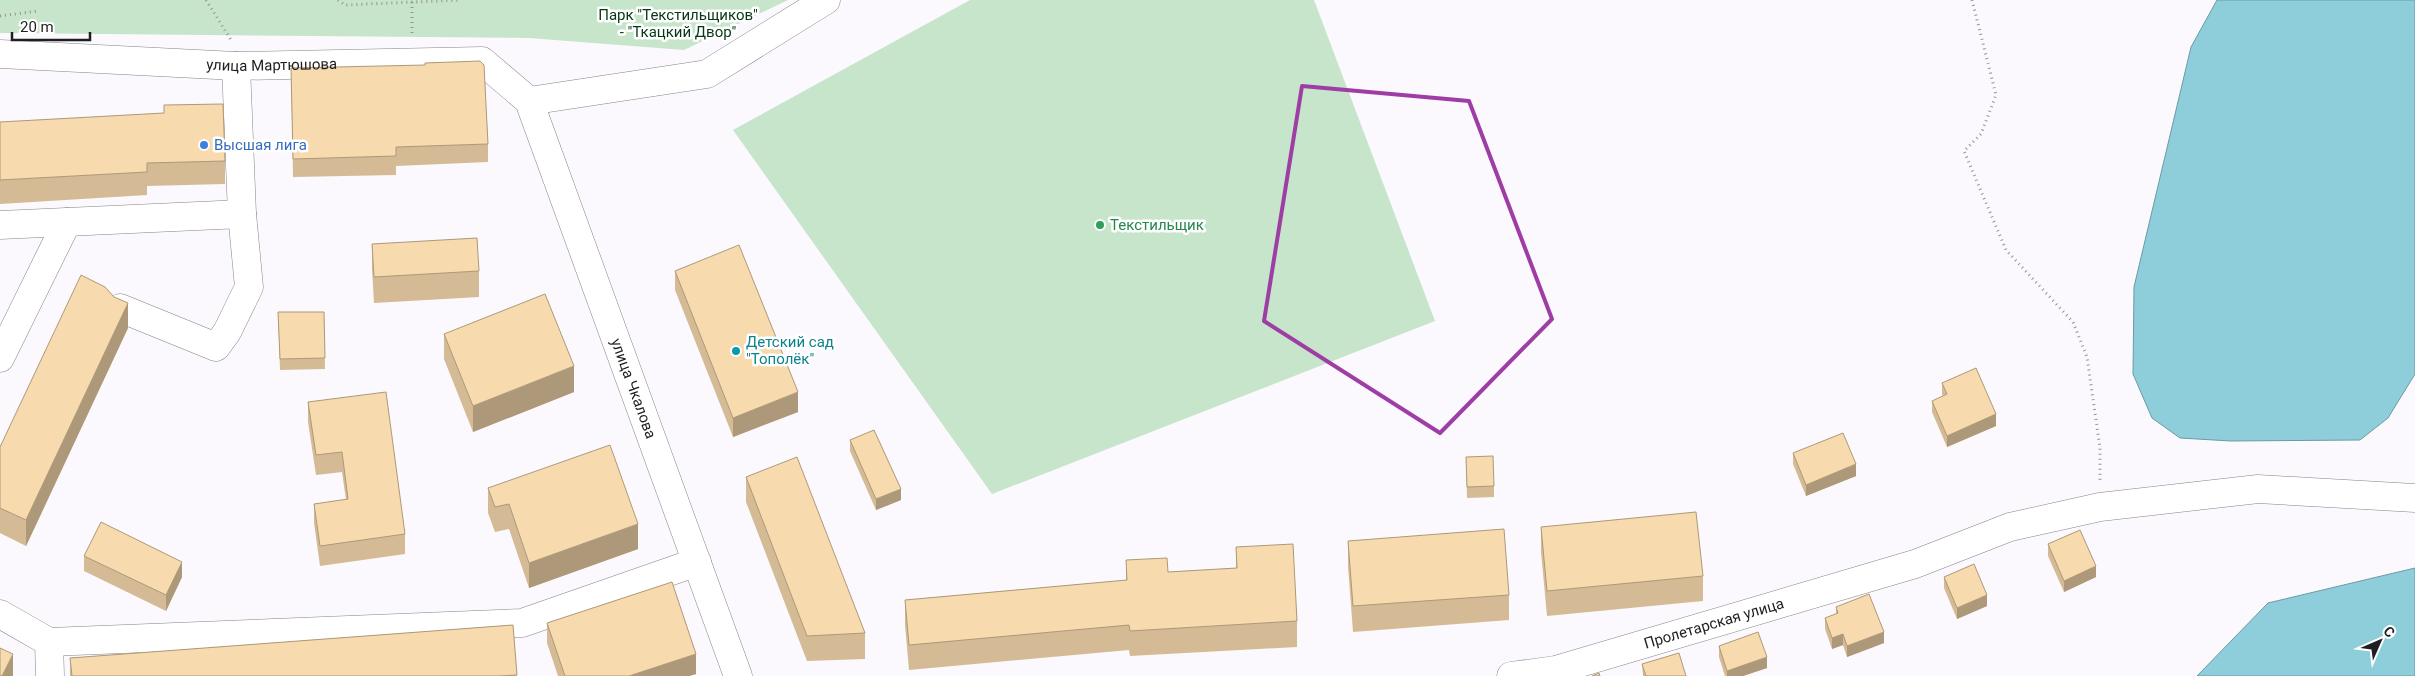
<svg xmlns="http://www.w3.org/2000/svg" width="2415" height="676" font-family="Roboto,sans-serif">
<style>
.green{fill:#c7e5ca}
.water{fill:#8ecedb;stroke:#6d99a3}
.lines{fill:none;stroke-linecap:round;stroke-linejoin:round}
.minor-casing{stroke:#858488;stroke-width:29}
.path{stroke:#949397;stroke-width:3;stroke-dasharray:1 4;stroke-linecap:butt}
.minor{stroke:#fff;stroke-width:28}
.wall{fill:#d4bb95}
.shaded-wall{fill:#ad9979}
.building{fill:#f7daad;stroke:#ad9979}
.marked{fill:none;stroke:#9e3ea5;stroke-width:4;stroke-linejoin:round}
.shop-dot{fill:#3f7fe0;stroke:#fff;stroke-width:2}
.leisure-dot{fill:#2e9e5b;stroke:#fff;stroke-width:2}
.culture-dot{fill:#0f9aa8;stroke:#fff;stroke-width:2}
.labels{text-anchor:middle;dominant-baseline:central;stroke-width:5;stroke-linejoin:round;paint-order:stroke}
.park-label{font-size:15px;fill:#073715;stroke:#fff}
.street-label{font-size:15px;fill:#1f1e20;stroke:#fff}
.shop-label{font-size:15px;fill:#366cbe;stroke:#fff;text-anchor:start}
.leisure-label{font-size:15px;fill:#27864d;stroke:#fff;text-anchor:start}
.culture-label{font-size:15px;fill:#0d838f;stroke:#fff;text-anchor:start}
</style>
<rect width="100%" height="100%" fill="#fbf9fe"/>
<g class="green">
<path d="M 0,0 L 788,0 L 684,50 L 529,38 L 0,33 Z"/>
<path d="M 970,0 L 1314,0 L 1435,321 L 992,494 L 733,130 Z"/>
</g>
<g class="water">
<path d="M 2217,0 L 2415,0 L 2415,374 L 2388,418 L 2360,440 L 2231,441 L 2180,438 L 2152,418 L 2133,374 L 2134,287 L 2191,47 Z"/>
<path d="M 2415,568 L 2415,676 L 2197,676 L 2268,603 Z"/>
</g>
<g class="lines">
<g class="minor-casing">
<g id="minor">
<path id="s1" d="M 0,54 L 236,66 L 482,61 L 529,101 L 738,676"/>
<path d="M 529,101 L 707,74 L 826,0"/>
<path d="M 0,225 L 242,214 L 236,66"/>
<path d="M 120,308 L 216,347 L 227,332 L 249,287 L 242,214"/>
<path d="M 0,358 L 67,222"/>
<path d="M 0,614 L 49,642 L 50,676"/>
<path d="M 49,642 L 522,623 L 697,562"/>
<path id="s2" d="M 1511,676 L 1556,670 L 1915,564 L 2010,527 L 2100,507 L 2258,489 L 2415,498"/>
</g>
</g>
<g class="path">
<path d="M 206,0 L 231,40"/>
<path d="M 338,0 L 345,5 L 460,0"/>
<path d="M 1972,0 L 1996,95 L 1981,134 L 1964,151 L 2006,250 L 2073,322 L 2087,357 L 2100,448 L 2100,481"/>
<path d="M 412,2 L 412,36"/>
<path d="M 0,16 L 38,11"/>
</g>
<use href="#minor" class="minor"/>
</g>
<g class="wall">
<path d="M 291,68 L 488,144 L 488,162 L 396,166 L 396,175 L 293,177 Z"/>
<path d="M 0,122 L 225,161 L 225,184 L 147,186 L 147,195 L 0,204 Z"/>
<path d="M 372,244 L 479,271 L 479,297 L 374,303 L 372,269 Z"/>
<path d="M 675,271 L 798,412 L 733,437 L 675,290 Z"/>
<path d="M 114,297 L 128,328 L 26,546 L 0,533 L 0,447 Z"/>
<path d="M 278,312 L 324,312 L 325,369 L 280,370 Z"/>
<path d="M 444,334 L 574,392 L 473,432 L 444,359 Z"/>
<path d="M 1942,383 L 1996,426 L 1947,447 L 1932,412 L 1932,401 L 1943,396 L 1942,394 Z"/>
<path d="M 308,402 L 405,534 L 405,554 L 320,566 L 314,523 L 314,504 L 346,500 L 342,472 L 316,475 L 308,422 Z"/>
<path d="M 850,440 L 901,500 L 876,510 L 850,451 Z"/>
<path d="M 1793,453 L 1856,476 L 1806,496 L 1793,464 Z"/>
<path d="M 1466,457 L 1494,486 L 1494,497 L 1467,498 Z"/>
<path d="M 746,477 L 865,633 L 865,659 L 807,661 L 746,502 Z"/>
<path d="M 488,488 L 638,549 L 529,588 L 509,529 L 495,532 L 488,513 Z"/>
<path d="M 1541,527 L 1703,576 L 1703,601 L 1547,616 L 1541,552 Z"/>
<path d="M 1348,541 L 1509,595 L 1509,620 L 1353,632 L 1348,566 Z"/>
<path d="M 2048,544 L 2096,577 L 2064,592 L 2048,556 Z"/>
<path d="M 1236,547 L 1297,621 L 1297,647 L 1130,656 L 1129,650 L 909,670 L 905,625 L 905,600 L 1126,580 L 1126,560 L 1168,572 L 1236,568 Z"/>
<path d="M 84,556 L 182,577 L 166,611 L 84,571 Z"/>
<path d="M 1944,577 L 1987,606 L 1957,619 L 1944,588 Z"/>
<path d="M 1836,607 L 1884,643 L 1847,657 L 1843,645 L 1832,649 L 1825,629 L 1825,618 L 1836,614 Z"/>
<path d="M 547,623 L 696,674 L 689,676 L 558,676 L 547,643 Z"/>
<path d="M 513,625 L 517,676 L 70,676 L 70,658 Z"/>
<path d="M 1719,646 L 1767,668 L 1743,676 L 1725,676 L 1719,657 Z"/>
<path d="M 1642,664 L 1686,676 L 1643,676 Z"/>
</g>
<g class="shaded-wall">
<path d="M 128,303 L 128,328 L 26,546 L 26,520 Z"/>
<path d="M 574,366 L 574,392 L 473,432 L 473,406 Z"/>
<path d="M 798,392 L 798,412 L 733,437 L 733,418 Z"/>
<path d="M 1996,414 L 1996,426 L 1947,447 L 1947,436 Z"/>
<path d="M 1856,464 L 1856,476 L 1806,496 L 1806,485 Z"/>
<path d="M 901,489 L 901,500 L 876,510 L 876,499 Z"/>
<path d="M 638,524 L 638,549 L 529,588 L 529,563 Z"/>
<path d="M 182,562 L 182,577 L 166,611 L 166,595 Z"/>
<path d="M 2096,566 L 2096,577 L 2064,592 L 2064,581 Z"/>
<path d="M 1987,595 L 1987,606 L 1957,619 L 1957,608 Z"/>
<path d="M 1884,632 L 1884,643 L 1847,657 L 1847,646 Z"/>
<path d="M 1843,634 L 1843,645 L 1832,649 L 1832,638 Z"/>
<path d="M 13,654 L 13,676 L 2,676 Z"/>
<path d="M 696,654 L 696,674 L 689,676 L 629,676 Z"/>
<path d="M 1767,657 L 1767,668 L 1743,676 L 1727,676 L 1727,671 Z"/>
</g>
<g class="building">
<path d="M 480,61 L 484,65 L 488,144 L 396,147 L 396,156 L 293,159 L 291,68 L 425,65 L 425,63 Z"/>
<path d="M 223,104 L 225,161 L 147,163 L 147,172 L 0,180 L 0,122 L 164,113 L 164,105 Z"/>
<path d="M 477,238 L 479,271 L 374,277 L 372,244 Z"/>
<path d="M 739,245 L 798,392 L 733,418 L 675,271 Z"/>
<path d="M 81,275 L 105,287 L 114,297 L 128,303 L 26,520 L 0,508 L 0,447 Z"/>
<path d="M 545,294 L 574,366 L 473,406 L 444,334 Z"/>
<path d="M 278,312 L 324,312 L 325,358 L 280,359 Z"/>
<path d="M 1976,368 L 1996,414 L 1947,436 L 1932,401 L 1947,394 L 1942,383 Z"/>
<path d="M 386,392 L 405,534 L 320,546 L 314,504 L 348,499 L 342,452 L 316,455 L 308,402 Z"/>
<path d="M 874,430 L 901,489 L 876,499 L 850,440 Z"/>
<path d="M 1843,433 L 1856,464 L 1806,485 L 1793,453 Z"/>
<path d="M 610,445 L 638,524 L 529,563 L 509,504 L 495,507 L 488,488 Z"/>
<path d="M 1493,456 L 1494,486 L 1467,487 L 1466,457 Z"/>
<path d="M 797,457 L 865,633 L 807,636 L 746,477 Z"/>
<path d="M 1696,512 L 1703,576 L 1547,591 L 1541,527 Z"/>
<path d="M 101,522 L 182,562 L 166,595 L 84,556 Z"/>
<path d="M 1504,529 L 1509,595 L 1353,606 L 1348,541 Z"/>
<path d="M 2080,530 L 2096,566 L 2064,581 L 2048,544 Z"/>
<path d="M 1293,544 L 1297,621 L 1130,631 L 1129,625 L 909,645 L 905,600 L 1127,580 L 1126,560 L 1167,558 L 1168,572 L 1237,568 L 1236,547 Z"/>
<path d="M 1974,564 L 1987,595 L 1957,608 L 1944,577 Z"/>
<path d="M 672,582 L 696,654 L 629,676 L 565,676 L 547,623 Z"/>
<path d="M 1869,594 L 1884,632 L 1847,646 L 1843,634 L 1832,638 L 1825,618 L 1838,613 L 1836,607 Z"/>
<path d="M 513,625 L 517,675 L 499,676 L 72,676 L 70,658 Z"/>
<path d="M 1758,632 L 1767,657 L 1727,671 L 1719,646 Z"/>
<path d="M 0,648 L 13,654 L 2,676 L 0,676 Z"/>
<path d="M 1679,653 L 1686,676 L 1646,676 L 1642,664 Z"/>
<path d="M 1599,673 L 1600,676 L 1592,676 Z"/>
</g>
<path class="marked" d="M 1302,86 L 1469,101 L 1552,319 L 1440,433 L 1264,321 Z"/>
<circle class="shop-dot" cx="204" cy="145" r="5"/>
<circle class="leisure-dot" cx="1100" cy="225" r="5"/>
<circle class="culture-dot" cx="736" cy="351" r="5"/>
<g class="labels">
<g class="park-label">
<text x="678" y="15">Парк "Текстильщиков"<tspan x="678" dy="17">- "Ткацкий Двор"</tspan></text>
</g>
<g class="street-label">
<text stroke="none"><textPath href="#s1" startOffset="272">улица Мартюшова</textPath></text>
<text stroke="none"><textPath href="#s1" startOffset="850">улица Чкалова</textPath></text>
<text stroke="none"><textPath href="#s2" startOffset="210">Пролетарская улица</textPath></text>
</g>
<g class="shop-label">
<text x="214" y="145">Высшая лига</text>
</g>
<g class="leisure-label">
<text x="1110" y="225">Текстильщик</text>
</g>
<g class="culture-label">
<text x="746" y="342">Детский сад<tspan x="746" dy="17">"Тополёк"</tspan></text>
</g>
</g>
<g transform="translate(2380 641) rotate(45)" stroke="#ffffff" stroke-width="4" paint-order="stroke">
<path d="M0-4L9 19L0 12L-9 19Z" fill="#1f1e20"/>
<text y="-8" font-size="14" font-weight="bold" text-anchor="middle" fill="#1f1e20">С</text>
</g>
<path d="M12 32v8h78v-8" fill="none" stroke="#1f1e20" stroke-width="2.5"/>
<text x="20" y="32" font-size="15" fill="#1f1e20" stroke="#ffffff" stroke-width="4" paint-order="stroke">20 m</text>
</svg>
